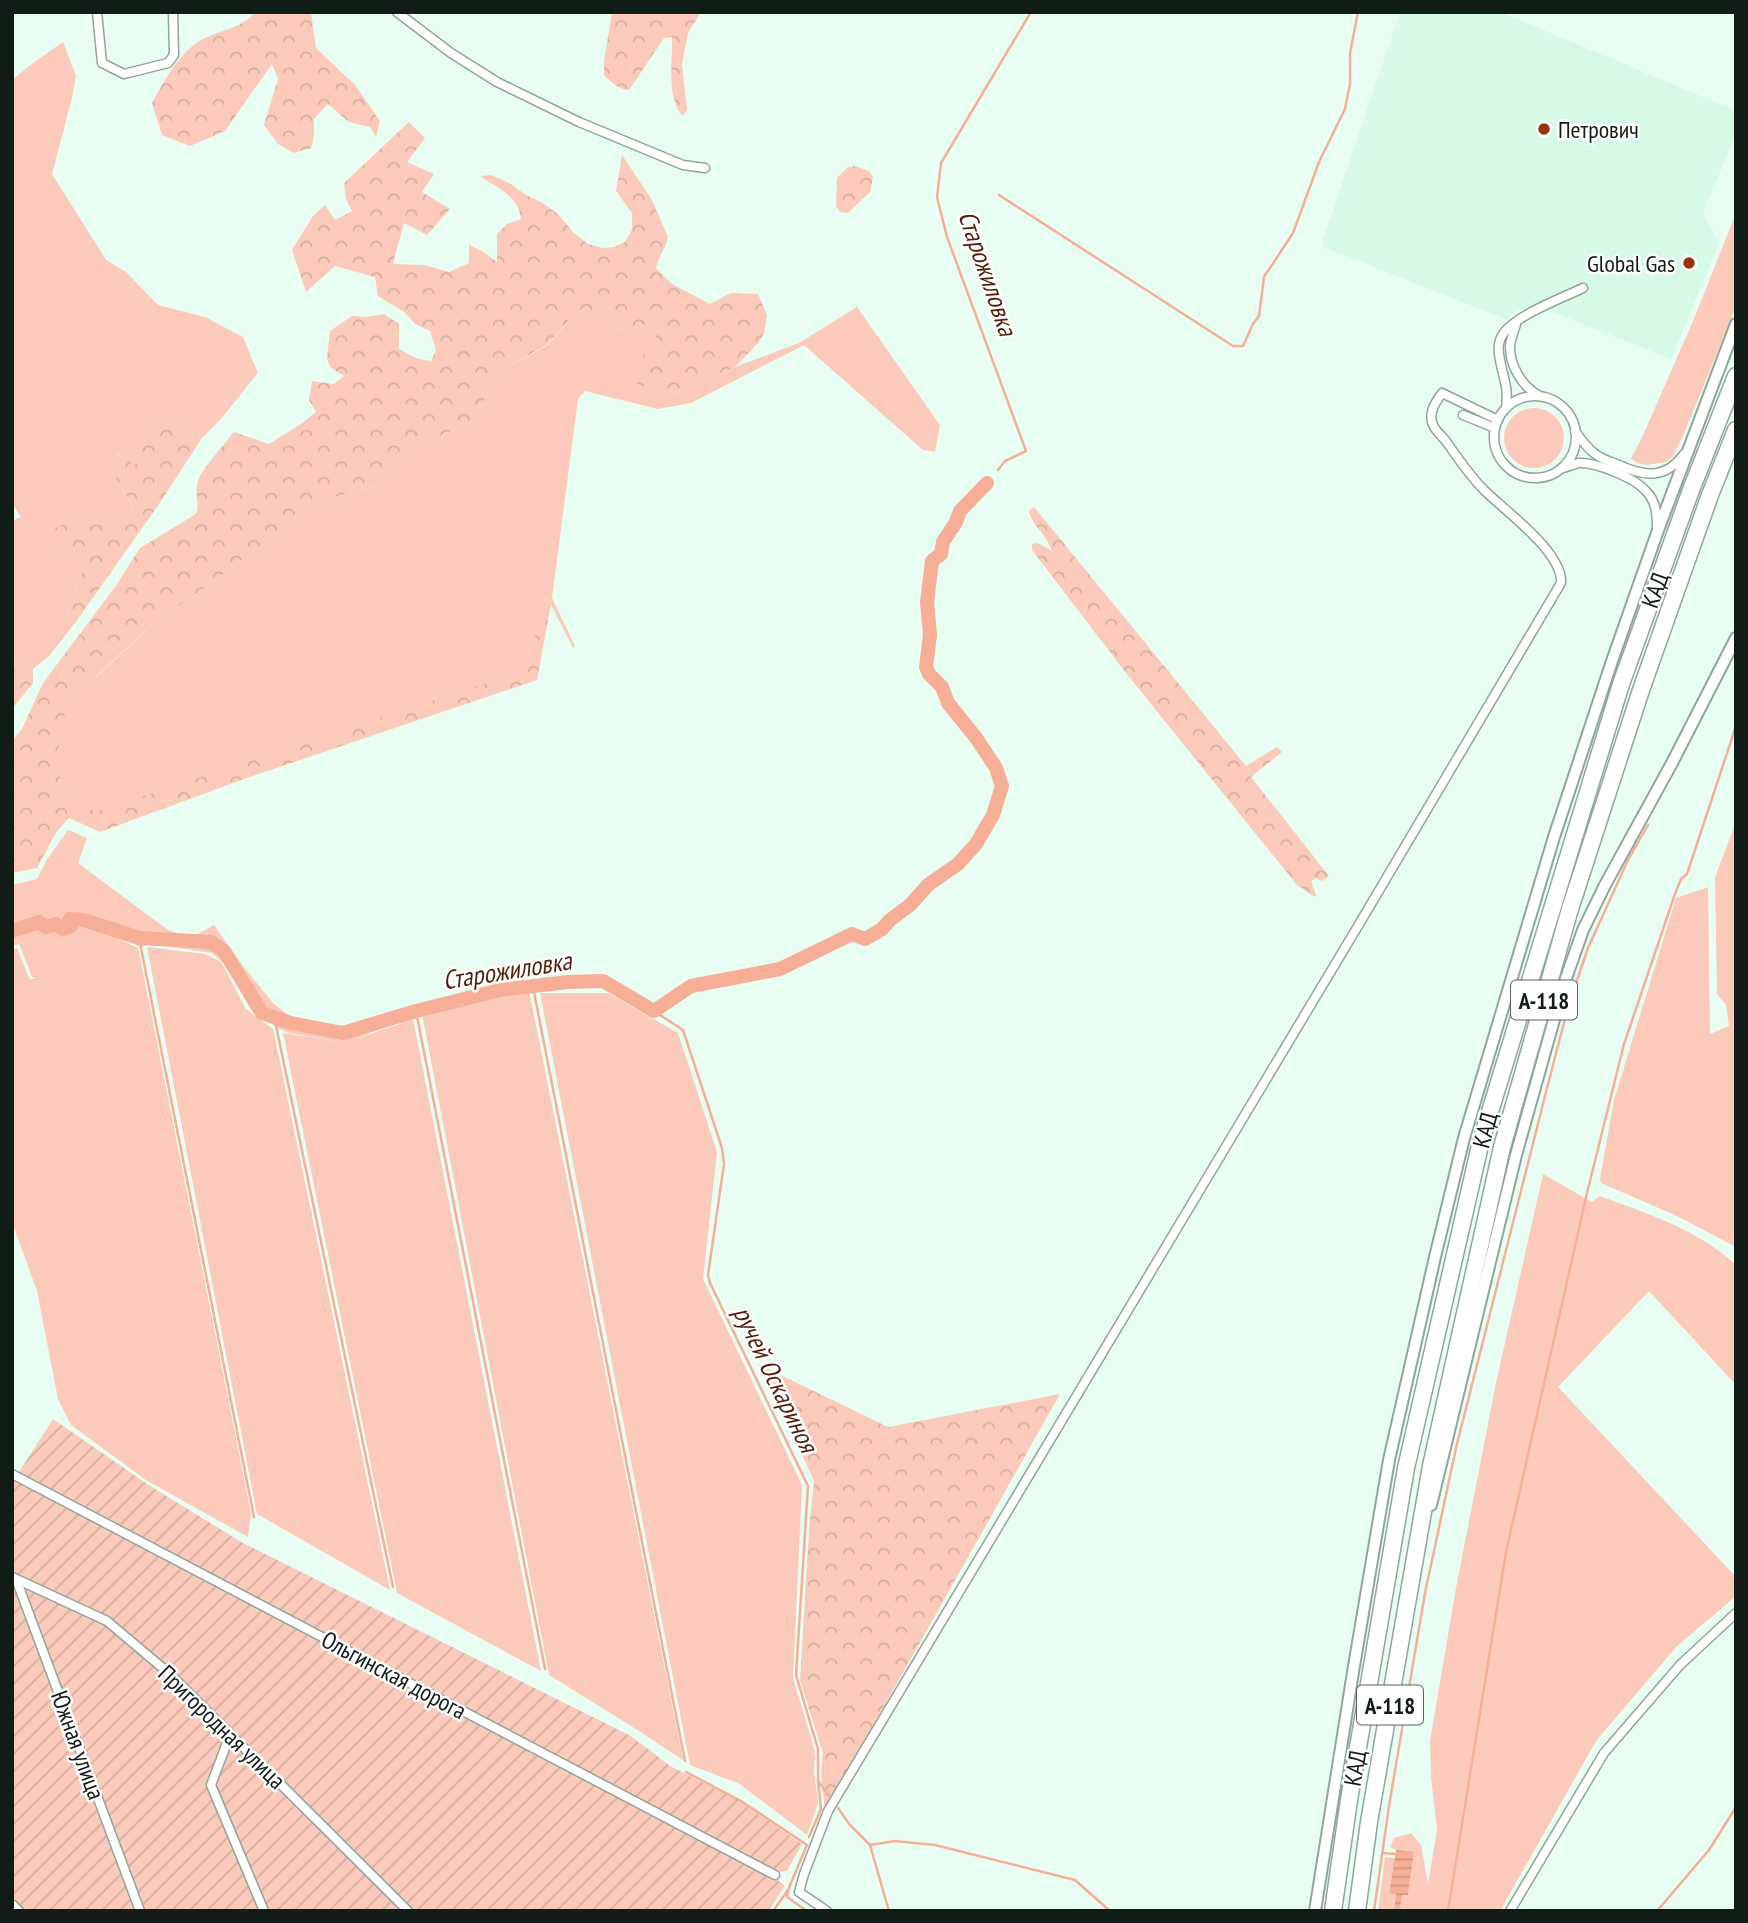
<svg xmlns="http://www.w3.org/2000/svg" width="1748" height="1923" font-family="'PT Sans Narrow',sans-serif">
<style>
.built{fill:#d7fae7}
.grass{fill:#fbcaba}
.forest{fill:url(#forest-crowns)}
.garden{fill:url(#garden-furrows)}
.water{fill:url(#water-rules)}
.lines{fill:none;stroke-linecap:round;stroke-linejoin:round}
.stream{stroke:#f6ae97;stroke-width:2.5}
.river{stroke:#f6ae97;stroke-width:14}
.minor-casing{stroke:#8ea799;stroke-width:11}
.tertiary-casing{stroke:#8ea799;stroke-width:14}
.motorway-casing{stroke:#8ea799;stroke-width:19}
.minor{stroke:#fff;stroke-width:8}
.tertiary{stroke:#fff;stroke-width:10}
.motorway{stroke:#fff;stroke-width:16}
.poi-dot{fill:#983207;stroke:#fff;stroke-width:2.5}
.labels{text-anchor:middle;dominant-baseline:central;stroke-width:5;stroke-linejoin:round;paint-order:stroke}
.shield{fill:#fff;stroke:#59605c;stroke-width:2}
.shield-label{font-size:23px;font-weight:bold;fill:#121c16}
.poi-label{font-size:24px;fill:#121c16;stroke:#fff;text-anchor:start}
.street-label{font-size:24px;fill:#121c16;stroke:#fff}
.water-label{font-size:26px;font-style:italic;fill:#551e0b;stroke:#fff}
</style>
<defs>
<pattern id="forest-crowns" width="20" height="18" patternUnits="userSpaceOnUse" patternTransform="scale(1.75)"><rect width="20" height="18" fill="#fbcaba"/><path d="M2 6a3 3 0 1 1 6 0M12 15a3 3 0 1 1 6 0" fill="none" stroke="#d6ad9f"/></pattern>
<pattern id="garden-furrows" width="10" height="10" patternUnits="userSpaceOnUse" patternTransform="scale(1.75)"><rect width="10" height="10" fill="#fbcaba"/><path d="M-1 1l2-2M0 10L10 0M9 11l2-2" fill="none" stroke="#d6ad9f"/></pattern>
<pattern id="water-rules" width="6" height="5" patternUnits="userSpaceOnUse" patternTransform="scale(1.75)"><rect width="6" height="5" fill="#f6ae97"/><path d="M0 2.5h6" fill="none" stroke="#d29581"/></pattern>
</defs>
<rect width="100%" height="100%" fill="#e9fef2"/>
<path class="built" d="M 1400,12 L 1501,12 L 1736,111 L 1736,134 L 1703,213 L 1719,243 L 1671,359 L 1535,305 L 1512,313 L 1508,320 L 1321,246 Z"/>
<g class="grass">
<path d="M 63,42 L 76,76 L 71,102 L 52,174 L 106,260 L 126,272 L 158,305 L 205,317 L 243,337 L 258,373 L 220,420 L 202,438 L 158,415 L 135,466 L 118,454 L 109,466 L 134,509 C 109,525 104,528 76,518 L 54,549 L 85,565 L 66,614 L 75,623 L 50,655 L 33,669 L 12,659 L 12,521 L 21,517 L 12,503 L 12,80 L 33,63 Z"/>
<path d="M 1736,213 L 1736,307 L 1683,436 L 1672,458 L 1666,462 L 1647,465 L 1637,463 L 1631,458 L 1641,440 L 1693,321 Z"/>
<path d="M 857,307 L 940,425 L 935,452 L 923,450 L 804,345 L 691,403 L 658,409 L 585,391 L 578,399 L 552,598 L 575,646 L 573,648 L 544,591 L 530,669 L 95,813 L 61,789 L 57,730 L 73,698 L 158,620 L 193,597 L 248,555 L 276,536 L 296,517 L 313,506 L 336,497 L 382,484 L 422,448 L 444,434 L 470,423 L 481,408 L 490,387 L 511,365 L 548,345 L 574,314 L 587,308 L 601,316 L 619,329 L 652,324 L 656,339 L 639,385 L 676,393 L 735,367 L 799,343 Z"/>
<circle cx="1534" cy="438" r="30"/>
<path d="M 1736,822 L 1736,1247 L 1677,1216 L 1601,1183 L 1600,1179 L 1614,1100 L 1676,898 L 1708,887 L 1710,1034 L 1729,1026 L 1726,1005 L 1717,994 L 1715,877 Z"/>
<path d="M 68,830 L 87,838 L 78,863 L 168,930 L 190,938 L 214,925 L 243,966 L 273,1003 L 292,1018 L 343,1029 L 450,997 L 498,988 L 555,985 L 487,998 L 529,990 L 683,1760 L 639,1731 L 549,1675 L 422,1014 L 426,1012 L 416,1014 L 349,1042 L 413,1019 L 541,1671 L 397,1593 L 283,1033 L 347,1043 L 288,1033 L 278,1028 L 251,1010 L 226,965 L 212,953 L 152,944 L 140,947 L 120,937 L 115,937 L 138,948 L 251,1513 L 248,1537 L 146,1480 L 71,1425 L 58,1399 L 37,1291 L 12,1222 L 12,950 L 17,948 L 30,980 L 36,977 L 32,977 L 19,944 L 12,946 L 12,885 L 37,879 L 46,861 Z"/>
<path d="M 147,947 L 205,954 L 221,962 L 246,1009 L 273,1029 L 390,1590 L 257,1514 Z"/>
<path d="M 540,993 L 608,993 L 678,1033 L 717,1152 L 703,1279 L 802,1485 L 793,1678 L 815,1752 L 814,1771 L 818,1803 L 807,1835 L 738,1783 L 690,1765 Z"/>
<path d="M 1543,1174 L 1592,1202 L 1600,1196 C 1648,1214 1697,1229 1736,1265 L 1736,1385 L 1649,1291 L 1558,1387 L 1736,1577 L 1736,1596 L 1676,1647 L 1596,1741 L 1500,1911 L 1400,1911 L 1402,1894 L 1408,1895 L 1414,1853 L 1396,1850 L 1390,1847 L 1394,1838 L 1411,1833 L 1421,1845 L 1428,1884 L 1437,1830 L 1431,1777 L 1430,1741 L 1456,1588 L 1496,1383 Z"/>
<path d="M 1385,1857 L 1395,1858 L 1389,1892 L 1396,1894 L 1394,1911 L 1378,1911 Z"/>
</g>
<g class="forest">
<path d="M 255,12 L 311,12 L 316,48 L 355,85 L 380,121 L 376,137 L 370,127 L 349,122 L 328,104 L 314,119 L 314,136 L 311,148 L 294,153 L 278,144 L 264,125 L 278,79 L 272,64 L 225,131 L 190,146 L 162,135 L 152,103 C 165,80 176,57 198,42 C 216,30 241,30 255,12 Z"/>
<path d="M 612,12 L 701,12 L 688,33 L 682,64 L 687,110 L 682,116 C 666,94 673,62 672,37 L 664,38 L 629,90 C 618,89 612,83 604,75 L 604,61 Z"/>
<path d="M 409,122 L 425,138 L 407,162 L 434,174 L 422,192 L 450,209 L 427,235 L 404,223 L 393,264 L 424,265 L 449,272 L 469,263 L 469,245 L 482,251 L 497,262 L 497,234 L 507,224 L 521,219 C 519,196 497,188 480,176 L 491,175 L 511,184 L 526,195 L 541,202 L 558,214 L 574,233 L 588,244 L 602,248 L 614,247 L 625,242 L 632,230 L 632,213 L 616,191 L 622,155 L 652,200 L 668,237 C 666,248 658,257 656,268 L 672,284 L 710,304 L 731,293 L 758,294 L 767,315 L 764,334 L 759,342 L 735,367 L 676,393 L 638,385 L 632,369 L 656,339 L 652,324 L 619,329 L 601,316 L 587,308 L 574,314 L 548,344 L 511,365 L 490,387 L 481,408 L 470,423 L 444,434 L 422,448 L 382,484 L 336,497 L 313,506 L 296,517 L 276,536 L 248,555 L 193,597 L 158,620 L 118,656 L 73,698 L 58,730 L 61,789 L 95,812 L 529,669 L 543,590 L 552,598 L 551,604 L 537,680 L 244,779 L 100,832 L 69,818 L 56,833 L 37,868 L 12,873 L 12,741 L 22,729 L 43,683 L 115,587 L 140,548 L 196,514 C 200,500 194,496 198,481 C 199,473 226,442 234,432 L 269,444 L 301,424 L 316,412 L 309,400 L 312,381 L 334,384 L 344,376 L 330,367 L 327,358 L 330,331 L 352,316 L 366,317 L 384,314 L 399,324 L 399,349 L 418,359 L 431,361 L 436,350 L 430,331 L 415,324 L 404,312 L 378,296 L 375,277 L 335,266 L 306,292 L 292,250 L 313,216 L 325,205 L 335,220 L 352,211 L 346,199 L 344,183 Z"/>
<path d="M 855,166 L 869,171 L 873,177 L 870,192 L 848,213 L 840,212 L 836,206 L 837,178 L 848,167 Z"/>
<path d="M 158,415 L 202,438 L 157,507 L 75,623 L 66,614 L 85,565 L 54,549 L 44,534 L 76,518 C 104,528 109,525 134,509 L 109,466 L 117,454 L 135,465 Z"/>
<path d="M 1034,507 L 1246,766 L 1277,747 L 1282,752 L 1251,777 L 1329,876 L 1322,881 L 1316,878 L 1311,881 L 1316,895 L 1315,897 L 1297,885 L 1126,673 L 1032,550 L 1032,544 L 1038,543 L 1052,551 C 1051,549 1047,540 1046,539 C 1040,529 1031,523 1029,511 Z"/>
<path d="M 12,659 L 33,669 L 33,683 L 12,709 Z"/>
<path d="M 758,1364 L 888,1427 L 1060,1394 L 825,1811 L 821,1773 L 823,1753 L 800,1681 L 809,1530 L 814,1480 Z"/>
</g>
<path class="garden" d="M 53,1419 L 147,1484 L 243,1543 L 631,1736 L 670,1766 L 738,1800 L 802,1844 L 787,1871 L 777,1872 L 774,1877 L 785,1886 L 768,1911 L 12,1911 L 12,1469 L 19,1472 Z"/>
<path class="water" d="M 1396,1850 L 1414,1852 L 1408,1895 L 1402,1895 L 1400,1911 L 1394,1911 L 1396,1894 L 1389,1893 Z"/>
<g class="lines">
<g class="stream">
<path d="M 999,195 L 1233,346 L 1243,346 L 1253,324 L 1259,316 L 1264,277 L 1293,233 L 1319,162 L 1345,109 L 1350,84 L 1350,53 L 1358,12"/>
<path d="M 998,470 L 1005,461 L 1026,451 L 947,237 L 937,197 L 941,163 L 1031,12"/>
<path d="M 139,938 L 254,1517"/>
<path d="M 533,987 L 685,1761"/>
<path d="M 416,1011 L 545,1669"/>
<path d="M 654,1011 L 683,1030 L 722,1148 L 724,1164 L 708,1275 L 710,1283 L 808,1486 L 796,1675 L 818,1749 L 818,1781"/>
<path d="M 274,1016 L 393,1587"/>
<path d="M 686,1772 L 741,1801 L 807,1845 L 788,1890"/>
<path d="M 838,1808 L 850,1825 L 870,1845 L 889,1911"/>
<path d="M 809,1837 L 821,1809 L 818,1781 L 829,1796"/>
<path d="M 870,1845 L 895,1841 L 935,1845 L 1075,1880 L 1110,1911"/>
<path d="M 1383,1853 L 1395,1854"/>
<path d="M 773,1911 L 788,1890 L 787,1897 L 807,1911"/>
<path d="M 1374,1911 L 1389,1806 L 1425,1593 L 1456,1448 L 1545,1096 L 1568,1007 L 1588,948 L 1628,860 L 1648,825"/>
<path d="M 1448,1911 L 1506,1552 L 1587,1193 L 1624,1044 L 1675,894 L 1681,879 L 1687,874 L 1736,726"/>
<path d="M 1657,1911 L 1709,1850 L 1736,1807"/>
</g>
<path class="river" d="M 12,931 L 39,922 L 46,927 L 56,924 L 63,929 L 71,926 L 69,921 L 70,919 L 84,920 L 139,938 L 211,942 L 224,951 L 262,1013 L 291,1023 L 343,1033 L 416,1011 L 500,990 L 568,982 L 603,981 L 654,1011 L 691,986 L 780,969 L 852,934 L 865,939 L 882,929 L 890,920 L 910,905 L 929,884 L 958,864 L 976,844 L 993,815 L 1002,786 L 996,768 L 977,739 L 948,703 L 942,687 L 929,674 L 926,667 L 930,635 L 927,602 L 932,561 L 941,554 L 943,542 L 956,522 L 960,511 L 987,483"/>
<g class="minor-casing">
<g id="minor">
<path d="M 97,12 L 102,63 L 124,74 L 168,63 L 174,55 L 173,12"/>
<path d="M 397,12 L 451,53 L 497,82 L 579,122 L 683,165 L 705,168"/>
<path d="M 1516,324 C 1514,332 1510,340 1510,347 C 1510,366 1522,386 1538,395"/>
<circle cx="1535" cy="437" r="41"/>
<path d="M 1506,408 C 1509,385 1502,376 1499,354 C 1498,347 1499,340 1503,334 C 1516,315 1562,298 1583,288"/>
<path d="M 1463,415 L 1495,428"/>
<path d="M 1575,431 C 1581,439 1586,447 1594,453 C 1601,459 1611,462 1619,465 C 1645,477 1666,479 1684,454"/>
<path d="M 1563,468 C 1567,467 1574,464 1579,463 C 1596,462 1635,478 1646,491 C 1656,501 1657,514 1657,528"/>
<path d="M 12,1474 L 775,1875"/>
<path d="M 12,1577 L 107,1621 L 171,1675 L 408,1911"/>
<path d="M 16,1579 L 140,1911"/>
<path d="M 230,1735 L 211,1785 L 264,1911"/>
<path d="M 13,1905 L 19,1911"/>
<path d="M 827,1911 L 799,1892 L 804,1874 L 828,1811 L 1358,926 L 1561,583 C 1563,552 1505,511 1484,490 C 1470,476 1459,460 1448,444 C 1443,436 1434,431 1432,422 C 1429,411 1436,402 1442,393 L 1498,420"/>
<path d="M 1510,1911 L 1604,1753 L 1680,1665 L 1736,1613"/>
</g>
</g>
<g class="tertiary-casing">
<g id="tertiary">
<path d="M 1431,1505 L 1516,1155 L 1564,984 L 1583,930 L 1605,885 L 1672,763 L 1736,638"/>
<path d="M 1315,1911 L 1354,1666 L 1389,1460 L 1435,1257 L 1464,1138 L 1554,837 L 1611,664 L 1657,533 L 1736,324"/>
</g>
</g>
<g class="motorway-casing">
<g id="motorway">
<path d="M 1333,1911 L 1349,1800 L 1406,1468 L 1481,1141 L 1621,684 L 1691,490 L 1736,376"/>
<path d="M 1357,1911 L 1369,1822 L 1431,1466 L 1502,1147 L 1570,909 L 1641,690 L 1710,495 L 1736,430"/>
</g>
</g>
<use href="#minor" class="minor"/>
<use href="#tertiary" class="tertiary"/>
<use href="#motorway" class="motorway"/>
</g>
<g class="poi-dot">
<circle cx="1544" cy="129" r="7"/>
<circle cx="1689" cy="263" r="7"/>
</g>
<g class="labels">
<g class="shield">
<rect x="1511" y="980.5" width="66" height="39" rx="5"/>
<rect x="1357" y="1685.5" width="66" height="39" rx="5"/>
</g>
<g class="shield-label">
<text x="1544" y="1000">А-118</text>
<text x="1390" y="1705">А-118</text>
</g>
<g class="poi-label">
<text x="1558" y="129">Петрович</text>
<text x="1675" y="263" text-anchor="end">Global Gas</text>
</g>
<g class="street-label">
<text transform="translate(1655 590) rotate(-70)">КАД</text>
<text transform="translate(1485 1130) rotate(-75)">КАД</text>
<text transform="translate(394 1675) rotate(28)">Ольгинская дорога</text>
<text transform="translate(222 1727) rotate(44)">Пригородная улица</text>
<text transform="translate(78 1745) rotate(70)">Южная улица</text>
<text transform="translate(1355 1768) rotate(-80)">КАД</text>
</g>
<g class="water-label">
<text transform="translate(988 273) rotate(71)">Старожиловка</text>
<text transform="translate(507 970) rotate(-9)">Старожиловка</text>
<text transform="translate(776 1379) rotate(64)">ручей Оскариноя</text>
</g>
</g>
<rect width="1748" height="1923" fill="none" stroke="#121c16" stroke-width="28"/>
</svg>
